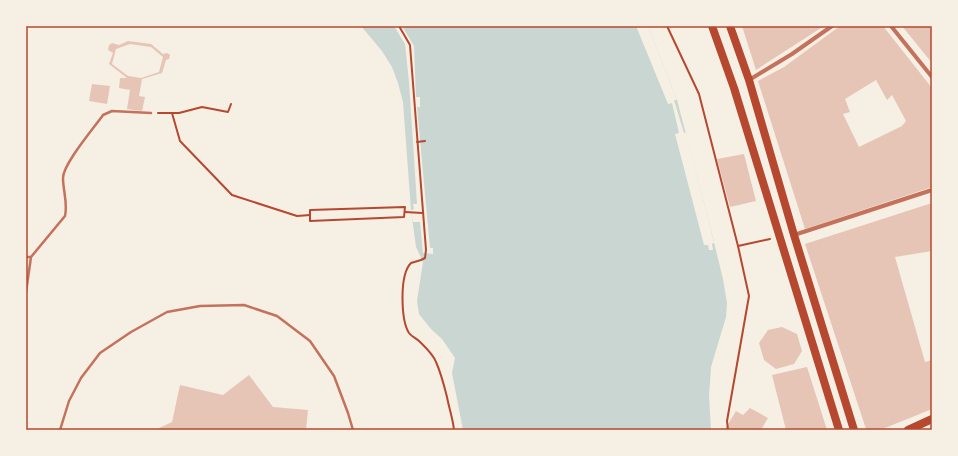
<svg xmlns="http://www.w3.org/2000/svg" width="958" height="456" font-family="Figtree,sans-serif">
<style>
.water{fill:#c9d6d2}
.pier{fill:#f6efe4}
.building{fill:#e6c5b7;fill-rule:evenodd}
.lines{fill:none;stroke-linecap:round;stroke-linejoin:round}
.path{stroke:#b5482f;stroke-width:2}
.service{stroke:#c5725c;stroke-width:2.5}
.minor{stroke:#c5725c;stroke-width:4}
.secondary{stroke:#b5482f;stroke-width:8}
.primary{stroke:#b5482f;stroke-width:8}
.neatline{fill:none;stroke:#b5482f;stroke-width:1.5}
</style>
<rect width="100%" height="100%" fill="#f6efe4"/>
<path class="water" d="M 361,26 L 648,26 L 677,100 L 708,218 L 723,279 L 727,303 L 726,317 L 711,367 L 709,397 L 711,430 L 463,430 L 452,373 L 455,358 L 442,339 L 431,329 L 419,314 L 417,301 L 423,262 L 416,247 L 411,210 L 403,102 L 398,83 L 392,67 L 382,51 Z"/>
<g class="pier">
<path d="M 394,26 L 402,26 L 414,46 L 416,97 L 420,97 L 420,107 L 417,107 L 430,248 L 433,248 L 433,254 L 423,253 L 420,222 L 413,222 L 411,210 L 414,209 L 413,204 L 417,204 L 409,82 L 405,44 Z"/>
<path d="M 636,26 L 648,26 L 677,100 L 674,100 L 684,133 L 686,133 L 708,218 L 714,243 L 712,244 L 713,250 L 709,250 L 708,245 L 704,245 L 675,134 L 679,133 L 672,103 L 668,104 Z"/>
</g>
<g class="building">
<path d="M 742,26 L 824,26 L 756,70 Z"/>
<path d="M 840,26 L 883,26 L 932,88 L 932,187 L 805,229 L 758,81 L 784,67 ZM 876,80 L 887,100 L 892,95 L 906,121 L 902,126 L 859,147 L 843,114 L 850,112 L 845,99 Z"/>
<path d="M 902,26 L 932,26 L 932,63 Z"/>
<path d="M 128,41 L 151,44 L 163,54 L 167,53 L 170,55 L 169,59 L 166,60 L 162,73 L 142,79 L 139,96 L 145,97 L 142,111 L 127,109 L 130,90 L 119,88 L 120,78 L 127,78 L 109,64 L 113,53 L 108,50 L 109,45 L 112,43 L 119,45 ZM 130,44 L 151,47 L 163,57 L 159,72 L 141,78 L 128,76 L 112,64 L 116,49 Z"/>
<path d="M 92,84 L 110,86 L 107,104 L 89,101 Z"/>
<path d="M 744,154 L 756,201 L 730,207 L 717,159 Z"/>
<path d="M 932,203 L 932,251 L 895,257 L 925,362 L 932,360 L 932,409 L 880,430 L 866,429 L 805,244 Z"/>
<path d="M 782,327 L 797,334 L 802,351 L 794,364 L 776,369 L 764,360 L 759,343 L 768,330 Z"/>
<path d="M 807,367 L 827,430 L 786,430 L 772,375 Z"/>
<path d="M 249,375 L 273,407 L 308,410 L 306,430 L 155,430 L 172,422 L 180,385 L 223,395 Z"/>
<path d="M 750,408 L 768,418 L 761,430 L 725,429 L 736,411 L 743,415 Z"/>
</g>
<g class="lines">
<g class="path">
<path d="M 399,26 L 410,45 L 426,250 L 425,258 L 421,260 L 411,263 C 399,275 401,320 409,333 C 412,337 416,338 419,341 C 425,347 433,354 436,362 C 441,373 444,385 447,397 C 449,408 453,419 454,430"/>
<path d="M 667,26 L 699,94 L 738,246 L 749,296 L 727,421 L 728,430"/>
<path d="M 158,113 L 179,113 L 202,107 L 228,112 L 231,104"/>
<path d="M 172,113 L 180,141 L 232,195 L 297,216 L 310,215"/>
<path d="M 417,142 L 425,141"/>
<path d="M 405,207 L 404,217 L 310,221 L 310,210 Z"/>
<path d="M 405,212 L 422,213"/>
<path d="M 738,246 L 770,239"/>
</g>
<g class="service">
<path d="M 26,257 L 31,257"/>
<path d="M 26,292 L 31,257 L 65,216 C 68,203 63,191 63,178 C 63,164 94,128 103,115 L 112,111 L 151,113"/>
<path d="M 60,430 L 69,401 L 81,378 L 100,353 L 131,332 L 167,312 L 200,306 L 244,305 L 277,316 L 310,341 L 334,376 L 348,413 L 353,430"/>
</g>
<g class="minor">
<path d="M 891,26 L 932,77"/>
<path d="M 749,80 L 792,54 L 832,26"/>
<path d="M 794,235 L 932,190"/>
</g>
<g class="secondary">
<path d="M 712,26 L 734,88 L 839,430"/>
<path d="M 730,26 L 749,80 L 794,235 L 854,430"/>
</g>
<path class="primary" d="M 908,430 L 932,419"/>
</g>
<rect width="958" height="456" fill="none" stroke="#f6efe4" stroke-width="54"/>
<rect x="27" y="27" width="904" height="402" class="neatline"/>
</svg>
